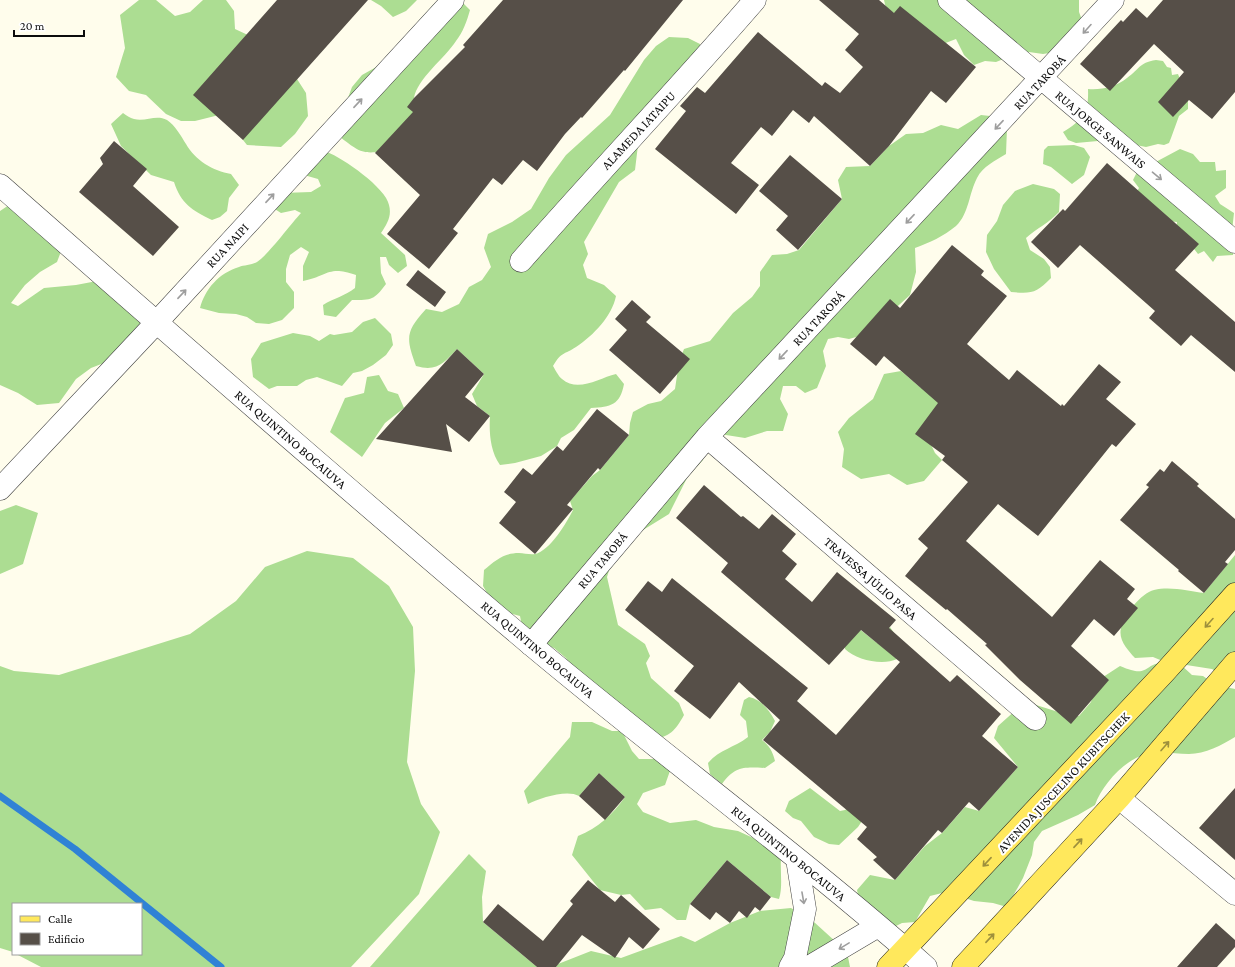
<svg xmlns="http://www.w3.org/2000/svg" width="1235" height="967" font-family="'Crimson Pro',serif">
<rect width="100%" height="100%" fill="#fffdec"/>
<!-- forest -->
<path fill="#acdd92" d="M139,0h17l19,16 15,-4 13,-12h23l8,11 1,18 30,14 18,23 14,13 9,14 2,23 -13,18 -14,13 -34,-2 -4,-5 1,-13 -21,-13 -28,7h-14l-15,-7 -20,-19 -17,-4 -13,-14 9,-29 -5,-33z
M371,0h46l-11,11 -13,6 -12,-11z
M443,0h17l10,10c-3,11 -7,22 -14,31 -11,17 -39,38 -42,57 -1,5 3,13 4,18l-24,33c-33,7 -33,4 -59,-16l17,-46 10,-12 16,-9 56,-62z
M884,0h195v12l3,8 -26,32 -13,2 -14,-2 -10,8 -13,-2 -10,4 -11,-1 -11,4 -10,-10 -8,-16 -13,5 -56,-31z
M669,37l19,1 12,6 1,14 -63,87 -3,25 -16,12 -35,60 4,12 -5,11 4,13 17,7 12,11c-4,20 -22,39 -40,51 -12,8 -14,4 -23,19 2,3 5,10 9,13 16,14 37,-1 54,-5l8,10c-4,21 -13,23 -33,24l-17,22 -13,8 -4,8 -16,10 -26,7 -15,2c-10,-14 -11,-33 -10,-49l-13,-10 -5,-12 12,-20 -27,-25c-13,14 -20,23 -41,17 -10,-28 -11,-34 10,-57l16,3 17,-8 10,-17 13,-7 9,-13 -7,-19 4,-14 24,-12 19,-13 18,-31 17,-23 44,-40 34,-55 12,-14z
M1156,60l7,1 4,6 4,1 1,7 6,-1 10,25v10l-9,7 -8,22 -2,5 -5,2 -6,-1 -12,3 -15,-3 -25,1 -8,-4 -22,2 -8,-3 -5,-8c20,-12 26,-20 25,-43 14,1 28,-2 39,-11 13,-9 11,-15 29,-18z
M123,113c3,2 7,5 11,6 12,3 22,-5 33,1 8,5 14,16 19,24 9,16 27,27 45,30l8,11 -10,13 -2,13 -7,6 -8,3c-20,-10 -31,-16 -38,-38l-23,-7 -30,-29 -10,-22z
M981,115l18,2 8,11 -1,26c-11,7 -23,12 -29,24 -8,15 -8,36 -21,48 -12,10 -27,17 -41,22l1,24 -6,23 -43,39 -18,5 -11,-2 -10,2 -5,12 3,15 -9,22 -12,5 -9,-7h-13l-3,13 8,15 -5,17h-16l-22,7 -19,-3 -12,1 -9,9 -2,15 -15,16 -19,38 -34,21 -23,26 -5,16 11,48 27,19 5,12 -4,7 5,15 28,25 5,12c-9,16 -14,22 -32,24l-72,-58 -14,-23 -12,-10 -17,-5 -14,-12 -3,-15 -23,-6 -14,-24 1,-16c12,-10 20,-17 35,-17 5,0 11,2 16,1 15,-3 32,-32 38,-44l-3,-9 22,-25 8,-6 29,-35 1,-12 3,-11 15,-8 13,-3 14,-12 4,-27 5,-13 26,-8 23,-28 19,-16 8,-11v-14l12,-17 15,-1 12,-4 43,-51 -4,-19 8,-13 24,-1 19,-20 17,-12 17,-1 18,-8 17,4z
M1074,145l10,3 6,9 -6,18 -12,9 -21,-17 -8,-3 1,-14 4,-4z
M1180,149l13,5 7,8h15l1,9 10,-1v18l-11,8 5,8 14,9 -2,18 1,24 -16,1 -4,6 -9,-11 -6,3 -7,-9 -15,-13 1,-10 -10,-1 -33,-25 5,-8 -6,-8 4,-8z
M327,152c16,6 59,36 62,53 3,11 -2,19 -8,28l24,22 2,11 -9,7 -9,-8 -3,-8h-6l1,16 5,11c-12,16 -14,16 -34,16l-16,17 -12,-2 -1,-10c11,-7 22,-9 32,-17l1,-13c-28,-10 -28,1 -53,6v-15l6,-14 -8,-5 -11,8 -4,14v13l8,10v16l-12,12 -13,4 -13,-1 -9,-6 -11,-3 -17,-1 -19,-5c5,-19 19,-35 39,-41 5,-2 13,-2 18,-5 11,-7 33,-37 44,-49l-6,-3 -14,3 -11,-7 12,-13 29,-1 10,-6 -3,-7 -14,-4z
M1033,184l21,5 6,5 -1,18c-10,11 -22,16 -33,26l4,12 14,9 6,8 1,11c-15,15 -19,16 -40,14l-17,-23 -8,-17 1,-17 10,-14 6,-16 12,-14z
M9,205l54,41 -6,16 -17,10 -15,13 -14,18 7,3 26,-18 32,-3 21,-4 32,21 14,24 -34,35 -18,7 -15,11 -17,24 -22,2 -19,-12 -18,-8v-174z
M375,318l16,16 2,11 -7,10 -13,10 -11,6 -9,2 -11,13 -25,-9 -11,3 -9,6h-20l-8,3 -16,-12 -2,-18 10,-16 32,-10 17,3 9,5 11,-7 4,1 18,-3 11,-10z
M937,370l3,30 -15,32 10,21 7,7 -18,21 -17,4 -18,-11 -28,5 -19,-12 2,-18 -6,-17 11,-14 24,-19 11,-25 17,-3 20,17z
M379,375l9,16 10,3 6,14 -19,15 -23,34 -32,-25 15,-34 19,-5 3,-16z
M16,505l22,8 -15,51 -23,10v-63z
M307,551l46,7 36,28 24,41 2,44 -8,91 14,42 19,28 -21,62 -68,73h-310l-25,-13h125v-50h-128v48l-13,-4v-282l14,5 45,4 131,-41 46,-33 29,-34z
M1235,555v125l-12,-4 -11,-7 -32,-5 12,11 11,1 13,9 19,4v48c-13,8 -30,17 -46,17 -14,0 -29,-4 -43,0 -22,6 -44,31 -51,51l-17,10 -36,16 -8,11 -2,13 -9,23 -16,29 -14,-4 -19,-2 -28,-9 -16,4 -15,26 -13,1 -12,6 -29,-19 -4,-20 13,-15 25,5 30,-34 17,-13 23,-26 14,4 39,-44 -24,-29 4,-12 19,-17 19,-4 32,10 11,1 12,-14 6,-21 23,-15c30,13 22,-2 45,-4l-12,-5 -18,1c-7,-8 -17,-18 -14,-30 3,-13 20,-35 33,-38 16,-4 35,1 50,3z
M853,624l24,19 13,-16 4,6 3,26c-14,7 -41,1 -52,-10v-11z
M749,697c13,3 20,13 26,24l-5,11 -8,8c7,5 11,12 13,21l-10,7c-21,-1 -30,-2 -43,16l-12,-10 -2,-11c12,-14 26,-15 40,-26l-2,-16 -6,-6 4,-15z
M572,722h20l20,9h10l10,20 7,8h19l13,9 -6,17 -22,8 -6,11 6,8 27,11 26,-3 18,7 24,4 24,11 19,16c-1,13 2,29 -2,41l-8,-2 -44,-37 -37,44 -4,16h-9l-16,-12 -16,2 -15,-16 -9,1 -21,-5 -28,-35 6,-19c20,-8 35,-22 47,-39l-26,-24 -20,23c-12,-7 -39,2 -51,8l-4,-13 46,-54z
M810,788l30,23 5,-1 7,-4 10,15 -4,6 -19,18 -10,-1 -15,-7 -13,-16 -8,-3 -8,-7 4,-10z
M469,854l17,17 -4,26 1,25 54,45h-167z
M791,908l23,14 33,30 3,15h-294l2,-3 33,-13 30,7 60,-22 14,6 35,-19 30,-12z"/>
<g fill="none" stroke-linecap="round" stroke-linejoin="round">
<!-- stream -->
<path stroke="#3082d5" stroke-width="7" d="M0,796l75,53 146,118"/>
</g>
<!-- building -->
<path fill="#564f48" d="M277,0h91l-125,140 -50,-45z
M503,0h180l-58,71 -1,-1 -42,48 -1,-1 -16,17 -28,37 -14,-11 -21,25 -9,-7 -40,51 5,4 -29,36 -42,-35 33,-39 -45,-42 38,-41 -6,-5 7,-9 51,-51 -2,-2z
M819,0h60l15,13 6,-7 76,61 -30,36 -15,-12 -42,55 -19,20 -56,-50 -5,7 -16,-13 -21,26 -11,-9 -30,36 28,22 -23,29 -81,-65 31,-38 -6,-5 17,-19 8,6 53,-61 64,54 3,-4 15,11 23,-26 -18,-17 14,-16z
M1163,0h72v92l-23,27 -23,-19 -16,17 -15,-15 26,-30 -30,-28 -44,47 -30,-27 41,-44 2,2 13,-14 11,10z
M114,141l33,28 -14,17 46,41 -26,29 -74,-64 24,-28 -3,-6z
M790,155l52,44 -44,51 -22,-20 12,-14 -29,-25z
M1107,163l92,81 -24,26 60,52v50l-44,-37 -10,11 -32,-28 6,-7 -75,-66 -22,23 -27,-26 32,-33 2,2z
M952,245l32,26 -3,4 26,21 -40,48 42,36 8,-10 44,36 1,-2 2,2 35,-42 22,18 -15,17 30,25 -20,23 -4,-3 -74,92 -40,-32 -32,37 86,76 48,-57 35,29 -8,10 11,9 -24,28 -20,-17 -23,27 38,34 -38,44 -51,-44 -35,-35 2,-1 -40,-35 -1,1 -41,-34 23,-28 -10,-9 50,-57 -26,-22 3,-4 -30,-22 23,-31 -54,-47 -8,10 -26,-22 40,-45 10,9z
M418,270l28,22 -11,15 -29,-22z
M632,300l19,17 -5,5 44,37 -30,35 -51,-44 18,-20 -12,-11z
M457,349l27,25 -19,23 25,19 -21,26 -23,-18 6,28 -76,-13z
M597,409l32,26 -29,35 -2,-2 -31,37 6,4 -38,45 -36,-31 17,-21 -12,-10 19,-24 9,7 25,-29 6,5z
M1172,461l27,23 -2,2 38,33v31l-10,12 3,2 -24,29 -26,-22 1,-1 -59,-50 29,-33 -3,-2 14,-16 4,3z
M704,485l37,32 2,-1 16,13 13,-15 24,20 -14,17 15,13 -12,15 27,23 25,-30 59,48 -7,8 61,54 7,-7 44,39 -19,22 36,31 -39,44 -10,-9 -27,31 -4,-3 -43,50 -22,-20 4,-3 -20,-18 10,-12 -104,-87 17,-20 -41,-38 -29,37 -36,-28 20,-25 -69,-56 23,-29 14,11 10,-14 136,110 -11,13 39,34 64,-73 -39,-32 -32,35 -108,-93 7,-9 -52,-45z
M599,773l26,24 -20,23 -26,-24z
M1235,788v72l-36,-32z
M727,860l44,37 -11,14 -5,-4 -8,11 -8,-7 -9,12 -14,-11 -6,8 -20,-16z
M588,880l27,22 6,-7 39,34 -17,20 -14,-12 -14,21 -33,-23 -26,32h-19l-54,-45 15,-18 45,37 30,-37 -3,-3z
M1216,923l19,17v7l-18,20h-40z"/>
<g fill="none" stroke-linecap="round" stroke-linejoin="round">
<defs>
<path id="minor" d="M949,0l286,242
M0,185c175,154 351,308 529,458 131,110 269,211 397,324
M521,261c77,-88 158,-173 234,-261
M707,437l328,282
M0,489l156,-166 297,-323
M531,645l176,-208 406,-437
M1119,798l116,96
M790,967l5,-9 10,-49 -8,-50
M809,967l69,-41"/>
<path id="major" d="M888,967l276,-294 71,-79
M963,967l156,-169 116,-135"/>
</defs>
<!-- minor casing -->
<use href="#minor" stroke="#3f3f3f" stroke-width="23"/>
<!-- major casing -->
<use href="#major" stroke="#1d1d1d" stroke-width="23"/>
<!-- minor -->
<use href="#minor" stroke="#fff" stroke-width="22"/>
<!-- major -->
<use href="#major" stroke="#ffe85c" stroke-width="22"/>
</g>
<!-- one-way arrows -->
<defs><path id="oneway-shaft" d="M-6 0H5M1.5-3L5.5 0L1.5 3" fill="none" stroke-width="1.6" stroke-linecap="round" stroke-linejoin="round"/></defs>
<g stroke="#9e9e9e">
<use href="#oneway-shaft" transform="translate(1087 29) rotate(132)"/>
<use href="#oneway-shaft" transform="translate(358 103) rotate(-47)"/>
<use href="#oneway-shaft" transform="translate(999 125) rotate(133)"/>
<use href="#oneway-shaft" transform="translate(1157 176) rotate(40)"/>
<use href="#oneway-shaft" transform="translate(270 198) rotate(-47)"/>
<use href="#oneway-shaft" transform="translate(910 219) rotate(133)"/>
<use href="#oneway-shaft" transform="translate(182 294) rotate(-47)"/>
<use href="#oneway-shaft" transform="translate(783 355) rotate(133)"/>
<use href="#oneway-shaft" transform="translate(803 898) rotate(80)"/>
<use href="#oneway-shaft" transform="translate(844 946) rotate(149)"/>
</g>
<g stroke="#9e903c">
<use href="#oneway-shaft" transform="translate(1209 623) rotate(132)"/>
<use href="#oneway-shaft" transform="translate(1165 746) rotate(-49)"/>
<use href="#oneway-shaft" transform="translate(1078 843) rotate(-47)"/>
<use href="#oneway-shaft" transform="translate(987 862) rotate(133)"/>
<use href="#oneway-shaft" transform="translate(990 938) rotate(-47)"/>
</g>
<g text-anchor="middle" stroke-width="4" stroke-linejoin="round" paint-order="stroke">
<!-- street labels -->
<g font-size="13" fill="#0c0c0c" stroke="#fff">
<text transform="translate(1039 82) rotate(-47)" y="5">RUA TAROBÁ</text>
<text transform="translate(1101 129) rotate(40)" y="5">RUA JORGE SANWAIS</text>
<text transform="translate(638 130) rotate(-47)" y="5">ALAMEDA IATAIPU</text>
<text transform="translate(227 245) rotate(-47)" y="5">RUA NAIPI</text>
<text transform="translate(818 318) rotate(-47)" y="5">RUA TAROBÁ</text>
<text transform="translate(291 439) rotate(41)" y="5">RUA QUINTINO BOCAIUVA</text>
<text transform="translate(602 560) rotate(-50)" y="5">RUA TAROBÁ</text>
<text transform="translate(871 578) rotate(41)" y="5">TRAVESSA JÚLIO PASA</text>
<text transform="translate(538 649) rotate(40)" y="5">RUA QUINTINO BOCAIUVA</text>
<text transform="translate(1063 782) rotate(-47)" y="5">AVENIDA JUSCELINO KUBITSCHEK</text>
<text transform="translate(789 853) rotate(39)" y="5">RUA QUINTINO BOCAIUVA</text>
</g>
</g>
<!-- legend -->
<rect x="12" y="903" width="130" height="52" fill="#ffffff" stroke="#9e9e9e"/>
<rect x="20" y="916" width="20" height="6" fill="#ffe85c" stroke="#9e9e9e"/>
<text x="48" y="923" font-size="12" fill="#0c0c0c">Calle</text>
<rect x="20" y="933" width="20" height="12" fill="#564f48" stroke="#9e9e9e"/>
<text x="48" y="943" font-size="12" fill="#0c0c0c">Edificio</text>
<!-- scale -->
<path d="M14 30v6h70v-6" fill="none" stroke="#0c0c0c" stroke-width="2"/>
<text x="20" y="30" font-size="12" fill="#0c0c0c" stroke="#ffffff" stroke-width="3" paint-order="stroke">20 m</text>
</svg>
